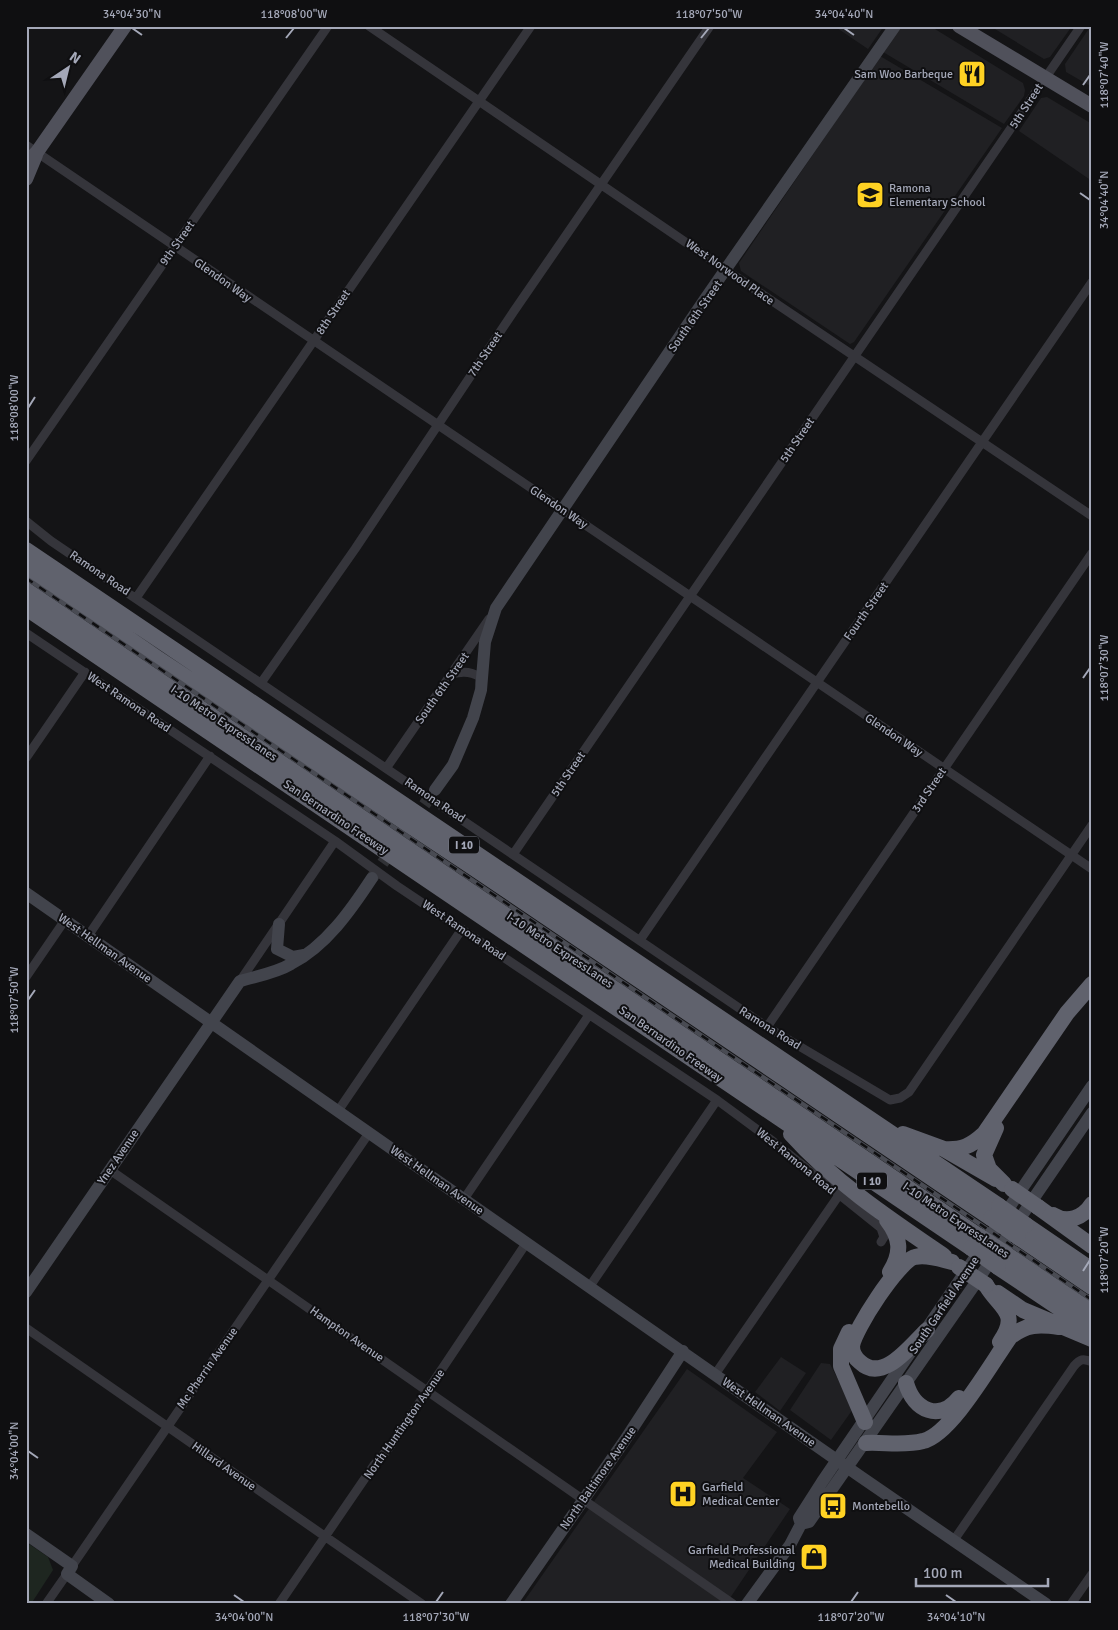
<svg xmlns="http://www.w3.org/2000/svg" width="1118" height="1630" font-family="Signika,sans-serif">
<rect width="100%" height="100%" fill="#141416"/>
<!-- built -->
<path fill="#202023" d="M834,26h50l-16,23z
M901,26h29l93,57 2,7 -1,6 -20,28 -121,-72z
M990,26h82l-22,31 -6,2z
M1090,27l2,1v59l-26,-15 -1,-8z
M880,56l122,72 -148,214 -4,2 -109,-73 -2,-8z
M1047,97l45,27v57l-73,-50 22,-33z
M781,1357l25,16 -26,38 -25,-19z
M821,1363l9,1 23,45 -22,31 -41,-30z
M687,1369l90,63 -34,46 47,31 -64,95h-204z"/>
<!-- green -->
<path fill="#1e2620" d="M26,1542l22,15 5,13 -22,34h-5z"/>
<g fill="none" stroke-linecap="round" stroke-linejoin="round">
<!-- secondary-tunnel -->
<path stroke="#313236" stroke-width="12" stroke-dasharray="12 6" stroke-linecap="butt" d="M372,878l63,-88"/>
<!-- street -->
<path stroke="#35353b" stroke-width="9" d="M369,26l366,250 357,240
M26,145l1066,724
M26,461l302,-435
M26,521l25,20 716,486 123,73 10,-2 9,-6 183,-267
M136,598l395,-572
M26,633l309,208 62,45 320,214 53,39 111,89 3,9 -3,5
M452,674c10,-3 19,-3 28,3v7
M261,683l94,-134 159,-238 196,-285
M26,758l59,-86
M387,767l102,-148
M514,853l567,-827
M88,936l122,-180
M640,940l452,-658
M26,977l39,-57
M240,981l95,-140
M767,1027l325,-474
M338,1111l124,-182
M110,1170l623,434
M464,1199l125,-184
M590,1286l127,-186
M26,1328l396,276
M716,1373l123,-178
M954,1540l120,-174c6,-7 9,-8 18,-4
M72,1566l297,-433
M46,1604l21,-30
M279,1604l95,-139 15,-17 138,-206
M1071,1604l21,-30"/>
<!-- secondary -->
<path stroke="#42444c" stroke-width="12" d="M435,790l18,-25 20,-47 8,-28 4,-48 11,-34 209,-309 190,-273
M26,893l835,584 185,127
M279,924l-2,25 16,8 11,-2
M26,1292l214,-311c17,-5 36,-8 51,-17 35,-18 60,-54 81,-86
M801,1524l-2,-6 23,-36 270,-396
M26,1534l46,32 -5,8 42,30
M511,1604l114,-164 58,-89
M747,1604l43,-59 11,-21 8,-2 166,-238 117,-171"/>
<!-- primary -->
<path stroke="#50515b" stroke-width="14" d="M959,26l133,80
M26,163l11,-11 88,-126
M26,179l10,-24"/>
<!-- highway -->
<path stroke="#60626d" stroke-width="16" d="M26,550l973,656
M26,568l131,90 308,204 526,356
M26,590l953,646
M26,608l945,640
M996,1128l-12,27 5,14 15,15
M791,1134c43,48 100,86 153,122
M903,1134l41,15 52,30
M944,1149c18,1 27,-3 40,-15l83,-121 25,-29
M1038,1207l54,39
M1053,1215c14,9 30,3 39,-11
M887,1220c14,18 15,33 3,52
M1026,1225l66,45
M1018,1237l74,50
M1006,1254l86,58
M998,1267l94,63
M986,1285c13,23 35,27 14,57
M998,1293l25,17 69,29
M927,1330c-16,15 -44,54 -67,32 -5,-4 -8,-10 -8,-16 2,-16 47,-86 63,-89 12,-3 25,2 37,5
M849,1332l-8,17v17l24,56
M906,1383c8,28 34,39 53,15
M866,1443c18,-1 39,3 57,-2 28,-6 69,-79 87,-104 16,-13 29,-13 49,-10"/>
<defs>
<path id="rail" d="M26,578l1066,722"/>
</defs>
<!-- rail casing -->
<use href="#rail" stroke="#494b53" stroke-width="4.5"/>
<!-- rail -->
<use href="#rail" stroke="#0f0f11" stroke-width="2.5" stroke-dasharray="8" stroke-linecap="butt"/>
<!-- highway-bridge -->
<path stroke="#60626d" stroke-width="16" d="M1012,1189l26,18
M999,1206l27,19
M991,1218l27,19
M979,1236l27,18
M971,1248l27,19
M959,1267l27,18"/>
</g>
<!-- ticks -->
<path fill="none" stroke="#a4a8b8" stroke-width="2" d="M132,28l10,7M844,28l10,7M286,38l8,-10M701,38l8,-10M1083,85l7,-10M1080,193l10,7M28,408l7,-11M1083,678l7,-10M28,1000l7,-10M1083,1271l7,-11M28,1451l10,7M234,1595l10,7M946,1595l10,7M436,1602l7,-10M851,1602l7,-10"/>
<!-- icons -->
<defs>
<symbol id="restaurant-square" viewBox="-11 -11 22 22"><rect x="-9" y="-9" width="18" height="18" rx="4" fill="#ffd223" stroke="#0f0f11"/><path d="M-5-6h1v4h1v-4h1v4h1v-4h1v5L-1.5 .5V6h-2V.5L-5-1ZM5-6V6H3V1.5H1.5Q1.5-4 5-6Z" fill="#111"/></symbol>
<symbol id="school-square" viewBox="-11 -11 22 22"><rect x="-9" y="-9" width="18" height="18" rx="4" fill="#ffd223" stroke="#0f0f11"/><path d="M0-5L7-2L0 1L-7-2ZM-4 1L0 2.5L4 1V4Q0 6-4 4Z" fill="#111"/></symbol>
<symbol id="hospital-square" viewBox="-11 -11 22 22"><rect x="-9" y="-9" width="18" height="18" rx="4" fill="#ffd223" stroke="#0f0f11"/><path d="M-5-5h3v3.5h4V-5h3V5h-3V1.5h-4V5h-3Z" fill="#111"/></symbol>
<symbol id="bus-square" viewBox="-11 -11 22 22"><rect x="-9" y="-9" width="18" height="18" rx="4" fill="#ffd223" stroke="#0f0f11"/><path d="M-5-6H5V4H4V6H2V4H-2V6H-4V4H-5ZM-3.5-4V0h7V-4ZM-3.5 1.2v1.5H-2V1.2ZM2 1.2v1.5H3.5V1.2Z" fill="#111"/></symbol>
<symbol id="shop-square" viewBox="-11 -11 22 22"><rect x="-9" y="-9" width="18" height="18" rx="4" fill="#ffd223" stroke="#0f0f11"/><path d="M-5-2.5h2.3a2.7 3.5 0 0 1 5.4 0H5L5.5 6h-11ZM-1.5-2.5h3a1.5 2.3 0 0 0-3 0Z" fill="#111"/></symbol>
</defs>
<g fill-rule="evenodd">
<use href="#restaurant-square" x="956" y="58" width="32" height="32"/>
<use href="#school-square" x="854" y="179" width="32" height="32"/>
<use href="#hospital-square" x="667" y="1478" width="32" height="32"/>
<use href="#bus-square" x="817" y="1490" width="32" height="32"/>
<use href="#shop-square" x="798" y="1541" width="32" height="32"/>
</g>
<g text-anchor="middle" stroke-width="4" stroke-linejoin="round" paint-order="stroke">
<!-- shield labels -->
<g fill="#0f0f11" stroke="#777a86" stroke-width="1">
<rect x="449" y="836.5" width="30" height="17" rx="4"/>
<rect x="857" y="1172.5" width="30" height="17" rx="4"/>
</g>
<g font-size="11" font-weight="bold" fill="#a4a8b8">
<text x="464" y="849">I 10</text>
<text x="872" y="1185">I 10</text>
</g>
<!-- poi labels -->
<g font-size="12" fill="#a4a8b8" stroke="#0f0f11" text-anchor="start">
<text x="953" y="78" text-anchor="end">Sam Woo Barbeque</text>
<text x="889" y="192">Ramona<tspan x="889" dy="14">Elementary School</tspan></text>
<text x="702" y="1491">Garfield<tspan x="702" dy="14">Medical Center</tspan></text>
<text x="852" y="1510">Montebello</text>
<text x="795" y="1554" text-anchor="end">Garfield Professional<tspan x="795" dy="14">Medical Building</tspan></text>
</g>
<!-- street labels -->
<g font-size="12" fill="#a4a8b8" stroke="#0f0f11">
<text transform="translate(1026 106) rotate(-57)" y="4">5th Street</text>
<text transform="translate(177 243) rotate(-55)" y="4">9th Street</text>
<text transform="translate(730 272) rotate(35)" y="4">West Norwood Place</text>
<text transform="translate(223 280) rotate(35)" y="4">Glendon Way</text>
<text transform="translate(333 312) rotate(-56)" y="4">8th Street</text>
<text transform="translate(695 316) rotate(-55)" y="4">South 6th Street</text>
<text transform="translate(485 354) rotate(-56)" y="4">7th Street</text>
<text transform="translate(797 440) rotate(-56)" y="4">5th Street</text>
<text transform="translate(559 507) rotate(34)" y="4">Glendon Way</text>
<text transform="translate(100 573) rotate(34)" y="4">Ramona Road</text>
<text transform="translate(866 611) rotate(-55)" y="4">Fourth Street</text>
<text transform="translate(442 688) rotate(-55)" y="4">South 6th Street</text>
<text transform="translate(129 702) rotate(34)" y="4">West Ramona Road</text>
<text transform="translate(224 723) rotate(34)" y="4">I-10 Metro ExpressLanes</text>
<text transform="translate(894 735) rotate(34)" y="4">Glendon Way</text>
<text transform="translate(568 774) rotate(-56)" y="4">5th Street</text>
<text transform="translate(929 790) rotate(-56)" y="4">3rd Street</text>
<text transform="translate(435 800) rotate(34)" y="4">Ramona Road</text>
<text transform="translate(336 817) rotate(34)" y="4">San Bernardino Freeway</text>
<text transform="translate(464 930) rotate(34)" y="4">West Ramona Road</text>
<text transform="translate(105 948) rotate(35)" y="4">West Hellman Avenue</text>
<text transform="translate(560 950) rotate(34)" y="4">I-10 Metro ExpressLanes</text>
<text transform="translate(770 1028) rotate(32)" y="4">Ramona Road</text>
<text transform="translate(671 1044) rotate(35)" y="4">San Bernardino Freeway</text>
<text transform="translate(118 1157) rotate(-56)" y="4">Ynez Avenue</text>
<text transform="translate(796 1161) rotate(39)" y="4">West Ramona Road</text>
<text transform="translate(437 1180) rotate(35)" y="4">West Hellman Avenue</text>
<text transform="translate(956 1220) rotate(34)" y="4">I-10 Metro ExpressLanes</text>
<text transform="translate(944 1305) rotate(-56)" y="4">South Garfield Avenue</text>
<text transform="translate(347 1334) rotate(35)" y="4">Hampton Avenue</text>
<text transform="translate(207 1368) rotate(-55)" y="4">Mc Pherrin Avenue</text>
<text transform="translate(769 1412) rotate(35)" y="4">West Hellman Avenue</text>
<text transform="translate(404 1424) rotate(-55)" y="4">North Huntington Avenue</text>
<text transform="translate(224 1466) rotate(35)" y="4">Hillard Avenue</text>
<text transform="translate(598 1478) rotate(-55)" y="4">North Baltimore Avenue</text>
</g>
</g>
<!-- border -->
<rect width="1118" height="1630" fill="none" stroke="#0f0f11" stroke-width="55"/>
<!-- north arrow -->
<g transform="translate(68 68) rotate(35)" stroke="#0f0f11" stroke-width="4" paint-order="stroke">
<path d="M0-4L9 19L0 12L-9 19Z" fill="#a4a8b8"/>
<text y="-8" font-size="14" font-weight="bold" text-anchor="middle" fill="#a4a8b8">N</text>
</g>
<!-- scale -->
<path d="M916 1578v8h132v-8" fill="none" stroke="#a4a8b8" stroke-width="2.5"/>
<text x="923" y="1578" font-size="15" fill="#a4a8b8" stroke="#0f0f11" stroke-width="4" paint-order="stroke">100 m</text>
<rect x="28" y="28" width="1062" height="1574" fill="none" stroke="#a4a8b8" stroke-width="2"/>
<g font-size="12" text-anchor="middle" fill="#a4a8b8">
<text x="132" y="18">34°04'30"N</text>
<text x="294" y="18">118°08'00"W</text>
<text x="709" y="18">118°07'50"W</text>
<text x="844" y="18">34°04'40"N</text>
<text transform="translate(1104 75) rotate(-90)" y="4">118°07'40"W</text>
<text transform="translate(1104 200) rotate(-90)" y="4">34°04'40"N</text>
<text transform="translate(14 408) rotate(-90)" y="4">118°08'00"W</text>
<text transform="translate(1104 668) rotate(-90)" y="4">118°07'30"W</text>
<text transform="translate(14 1000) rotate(-90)" y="4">118°07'50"W</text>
<text transform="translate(1104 1260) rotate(-90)" y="4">118°07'20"W</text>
<text transform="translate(14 1451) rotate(-90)" y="4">34°04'00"N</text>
<text x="244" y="1621">34°04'00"N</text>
<text x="436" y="1621">118°07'30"W</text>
<text x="851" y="1621">118°07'20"W</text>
<text x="956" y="1621">34°04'10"N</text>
</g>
</svg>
